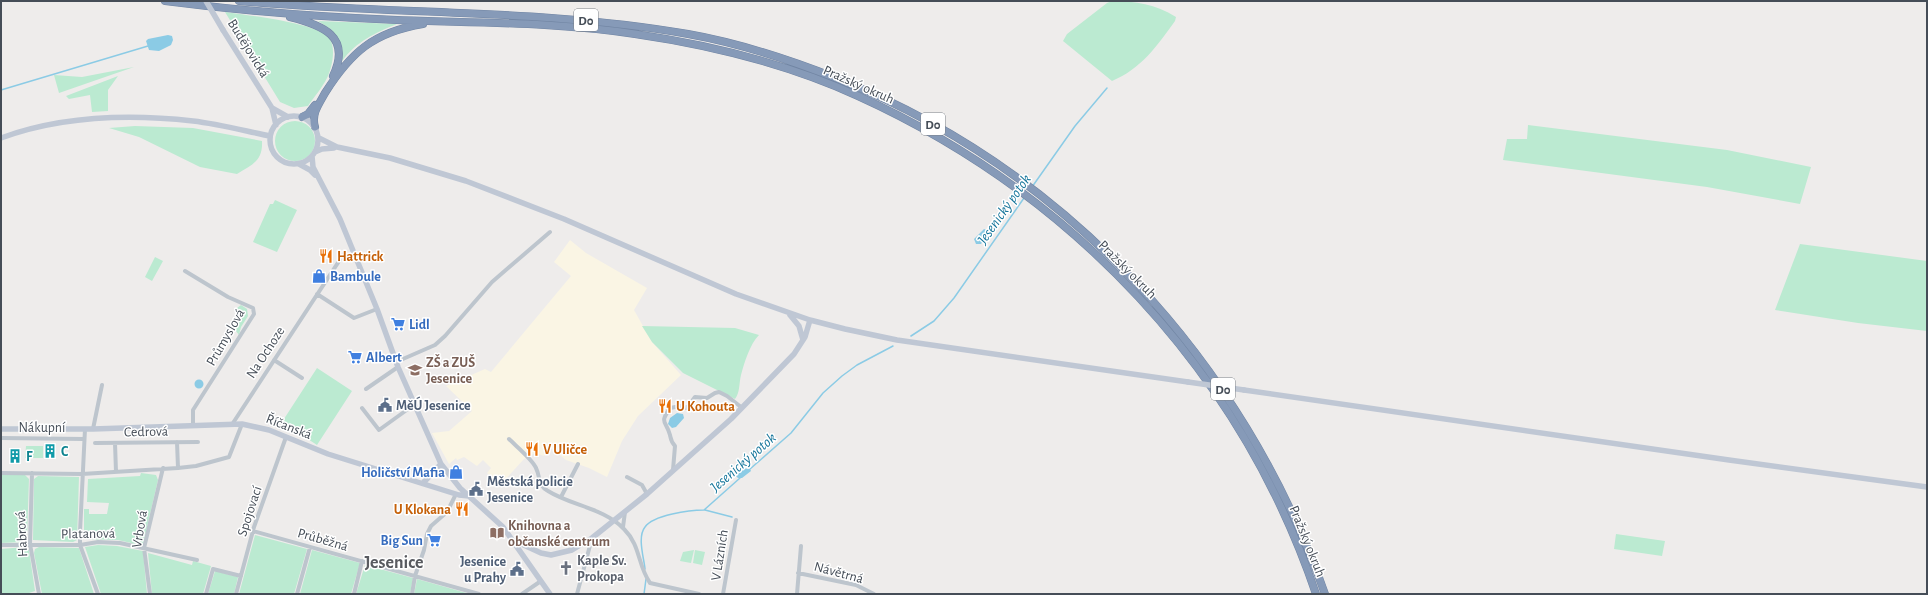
<svg xmlns="http://www.w3.org/2000/svg" width="1928" height="595" font-family="'Alegreya Sans',sans-serif">
<rect width="100%" height="100%" fill="#eeeceb"/>
<!-- commercial -->
<path fill="#faf5e4" d="M570,240l16,13 61,35 -13,22 18,32 29,33 -43,41 -16,25 -15,36 -18,-9 -23,-8 -15,-12 -7,8 -9,-3 -11,6 -23,25 -14,-11 4,-5 -8,-8 -6,6 -13,-9 -7,3 -1,-2 -7,6 -17,-31 17,-2 23,-20 -26,-25 39,-17 6,3 80,-96 -17,-14z"/>
<!-- green -->
<path fill="#bbead1" d="M1112,1c24,0 43,3 64,16l-1,4c-18,25 -34,48 -63,60l-49,-40 4,-7 40,-31z
M225,12c19,3 96,11 105,27 6,11 2,29 -3,39 -5,10 -13,19 -19,28l-14,2 -14,-6z
M318,21l79,3c-22,9 -40,17 -55,37 0,-22 -6,-29 -24,-40z
M134,67l-75,26 -5,-18 28,2z
M118,76l-10,14v21l-16,1 -2,-17 -21,4 -3,-3z
M275 141a20 20 0 1 1 40 0a20 20 0 1 1-40 0Z
M1528,125l199,25 84,17 -11,37 -93,-17 -204,-27 4,-21h20z
M135,126l58,2 69,13c1,20 -10,24 -25,33l-37,-7 -61,-30 -30,-9z
M275,200l22,10 -20,42 -24,-10 17,-38h3z
M1800,244l127,17v70l-69,-8 -83,-13z
M155,257l8,4 -11,20 -7,-4z
M241,305l6,4 1,7 -7,11 -2,8 -3,-4 1,-23z
M642,326l93,2 24,7c-9,9 -15,28 -18,40 -2,8 -1,18 -6,24l-52,-26 -31,-31z
M317,368l35,23 -35,54 -35,-23z
M26,446h17v12h-18z
M141,473l15,2 2,5 -15,64 -3,1 -22,-5 -34,-1v-30h5v5h18l2,-11 -22,-1 1,-23 52,-3z
M1,475h24l4,4 -2,59 -3,4 -23,1z
M38,476l41,1 -2,63 -4,2 -40,-2 1,-61z
M1616,534l49,7 -3,15 -48,-7z
M255,535l52,14 -13,45h-55z
M98,545l19,1 26,5 4,43h-46l-16,-47z
M25,547l4,3 6,41 -9,3h-25v-45z
M39,547l40,1 15,46h-52l-8,-41 1,-4z
M312,550l48,13 -9,31h-51z
M694,550l-3,13 -11,-2 3,-9z
M695,550l10,2 -3,13 -9,-2z
M148,553l44,12 1,-4 18,5 -8,28h-51z
M365,565l48,13 -3,16h-54z
M215,571l23,6 -4,17h-26z
M417,579l53,15h-56z"/>
<!-- water -->
<path fill="#8bcbe5" d="M168,35l4,1 1,4 -2,5 -12,6 -10,-1 -3,-9 2,-2z
M984,229l3,1 1,4 -7,10h-5l-2,-5z
M194.5 384a4.5 4.5 0 1 1 9 0a4.5 4.5 0 1 1-9 0Z
M677,413l6,1 1,4 -8,9 -4,1 -4,-4 2,-6z
M740,468l10,1 1,2 -9,7h-4l-3,-3 1,-5z"/>
<g fill="none" stroke-linecap="round" stroke-linejoin="round">
<!-- stream -->
<path stroke="#8bcbe5" stroke-width="1.5" d="M1,90l147,-44
M1032,187l43,-61 32,-38
M911,336l23,-15 20,-23 70,-100
M750,469l41,-36 32,-40 19,-17 15,-11 36,-19
M705,510l27,7
M645,569c-1,-11 -8,-32 0,-42 8,-12 45,-17 59,-17l36,-32
M644,594l2,-15"/>
<defs>
<path id="highway" d="M165,1c77,10 154,16 232,19 79,3 160,2 238,14 76,11 153,30 223,62 214,97 382,274 458,498
M239,1c149,14 301,7 449,33 51,9 100,25 148,44 230,91 408,284 489,516
M290,17c32,8 62,19 43,59
M302,117l6,-3 7,-9
M315,127c-4,-13 4,-23 10,-34 26,-41 49,-61 98,-69"/>
</defs>
<!-- highway casing -->
<use href="#highway" stroke="#7185a3" stroke-width="8"/>
<!-- street -->
<path stroke="#bdc5cd" stroke-width="4" d="M185,271l43,26 25,11 1,6 -61,96v15
M317,294l37,24 23,-9
M274,360l28,18
M396,362l39,-17 10,-9 47,-54 58,-50
M366,389l32,-22
M362,408l17,22 36,-26
M233,423l112,-171
M85,429l-5,103v13l18,49
M93,429l9,-44
M1,438l83,1
M509,439c7,7 24,21 27,29 5,10 1,17 12,23 24,15 56,17 76,38 17,17 13,35 26,54l49,11
M177,442l1,26
M95,443l103,-1
M115,443l1,29
M673,470l2,-24c-4,-4 -4,-6 -5,-11 -4,-15 -11,-11 0,-27l11,-2 6,2 8,-11 12,1 8,-5 4,-1 8,4 14,11
M1,473l81,1 96,-6 18,-2 33,-9 13,-33
M32,473l-2,71 9,50
M627,477l15,8 5,9
M561,497l17,-33
M623,527l2,-15
M253,531l226,63
M1,545h79l18,-3 22,1 77,17
M798,573l58,12 18,9
M150,594l-6,-46 19,-80
M206,594l7,-25 28,7
M236,594l18,-67 32,-90
M297,594l13,-47
M354,594l8,-33
M412,594l3,-18 9,-26 3,-16 4,-8 16,-14 9,-18
M522,594l19,-13
M577,594l15,-56
M723,594l13,-74
M797,594l4,-48"/>
<!-- secondary -->
<path stroke="#bfc7d4" stroke-width="5.5" d="M223,30l49,78 4,17
M272,108l16,9
M270 140a24 24 0 1 1 48 0a24 24 0 1 1-48 0Z
M1,138c60,-22 129,-24 192,-17 26,3 52,10 77,15
M319,138l18,9 53,11 76,23 98,38 172,75 74,26 35,9 52,11 291,42
M315,152l7,-3 12,-1
M312,156l1,11 27,52 37,90 21,58 43,97 19,24 43,39 47,67
M299,164l11,6 5,5
M790,315l9,11 4,14
M1244,390l485,70 198,27
M1,429h92l149,-5 27,6 59,24 131,41 10,1
M423,483l18,-19
M515,541l26,12 10,2 21,-5 20,-12 55,-44 84,-75 63,-65 11,-17 5,-17"/>
<!-- highway -->
<use href="#highway" stroke="#869ab8" stroke-width="7"/>
<!-- secondary-bridge -->
<path stroke="#bfc7d4" stroke-width="5.5" d="M206,1l17,29
M1188,382l56,8"/>
</g>
<!-- icons -->
<defs>
<symbol id="restaurant-bare" viewBox="-9 -9 18 18"><path d="M-5-6h1v4h1v-4h1v4h1v-4h1v5L-1.5 .5V6h-2V.5L-5-1ZM5-6V6H3V1.5H1.5Q1.5-4 5-6Z" fill="#e8710a" stroke="#fff" stroke-width="2.5" paint-order="stroke"/></symbol>
<symbol id="shop-bare" viewBox="-9 -9 18 18"><path d="M-5-2.5h2.3a2.7 3.5 0 0 1 5.4 0H5L5.5 6h-11ZM-1.5-2.5h3a1.5 2.3 0 0 0-3 0Z" fill="#3f7fe0" stroke="#fff" stroke-width="2.5" paint-order="stroke"/></symbol>
<symbol id="supermarket-bare" viewBox="-9 -9 18 18"><path d="M-6-5.5h2.5l.6 2H6L4.5 2H-2.5L-4.4-4H-6ZM-1.5 3.2a1.3 1.3 0 1 0 .1 0ZM3 3.2a1.3 1.3 0 1 0 .1 0Z" fill="#3f7fe0" stroke="#fff" stroke-width="2.5" paint-order="stroke"/></symbol>
<symbol id="school-bare" viewBox="-9 -9 18 18"><path d="M0-5L7-2L0 1L-7-2ZM-4 1L0 2.5L4 1V4Q0 6-4 4Z" fill="#8d6e63" stroke="#fff" stroke-width="2.5" paint-order="stroke"/></symbol>
<symbol id="civic-bare" viewBox="-9 -9 18 18"><path d="M-.6-6.5H3V-4.5H.6V-3L4-1V1h2V6H-6V1h2V-1L-.6-3ZM-1.2 2.5V6h2.4V2.5Z" fill="#5c6f8a" stroke="#fff" stroke-width="2.5" paint-order="stroke"/></symbol>
<symbol id="building-bare" viewBox="-9 -9 18 18"><path d="M-4-6H4V6H1V3H-1V6H-4ZM-2.5-4.3h1.7v1.8h-1.7ZM.8-4.3h1.7v1.8H.8ZM-2.5-1h1.7V.8h-1.7ZM.8-1h1.7V.8H.8Z" fill="#0f9aa8" stroke="#fff" stroke-width="2.5" paint-order="stroke"/></symbol>
<symbol id="library-bare" viewBox="-9 -9 18 18"><path d="M-6-4Q-3-5.5-.7-3.5V5Q-3 3-6 4ZM6-4Q3-5.5 .7-3.5V5Q3 3 6 4Z" fill="#8d6e63" stroke="#fff" stroke-width="2.5" paint-order="stroke"/></symbol>
<symbol id="church-bare" viewBox="-9 -9 18 18"><path d="M-1.2-6h2.4v3.5h3.3v2.4h-3.3V6h-2.4V-.1h-3.3v-2.4h3.3Z" fill="#6b7280" stroke="#fff" stroke-width="2.5" paint-order="stroke"/></symbol>
</defs>
<g fill-rule="evenodd">
<use href="#restaurant-bare" x="316" y="246" width="20" height="20"/>
<use href="#shop-bare" x="309" y="266" width="20" height="20"/>
<use href="#supermarket-bare" x="388" y="314" width="20" height="20"/>
<use href="#supermarket-bare" x="345" y="347" width="20" height="20"/>
<use href="#school-bare" x="405" y="360" width="20" height="20"/>
<use href="#civic-bare" x="375" y="395" width="20" height="20"/>
<use href="#restaurant-bare" x="655" y="396" width="20" height="20"/>
<use href="#restaurant-bare" x="522" y="439" width="20" height="20"/>
<use href="#building-bare" x="40" y="441" width="20" height="20"/>
<use href="#building-bare" x="5" y="446" width="20" height="20"/>
<use href="#shop-bare" x="446" y="462" width="20" height="20"/>
<use href="#civic-bare" x="466" y="479" width="20" height="20"/>
<use href="#restaurant-bare" x="452" y="499" width="20" height="20"/>
<use href="#library-bare" x="487" y="523" width="20" height="20"/>
<use href="#supermarket-bare" x="424" y="530" width="20" height="20"/>
<use href="#church-bare" x="556" y="558" width="20" height="20"/>
<use href="#civic-bare" x="507" y="559" width="20" height="20"/>
</g>
<g text-anchor="middle" stroke-width="3" stroke-linejoin="round" paint-order="stroke">
<!-- shield labels -->
<g fill="#fff" stroke="#7d8289" stroke-width="1">
<rect x="574" y="9" width="24" height="22" rx="3"/>
<rect x="921" y="113" width="24" height="22" rx="3"/>
<rect x="1211" y="378" width="24" height="22" rx="3"/>
</g>
<g font-size="13" font-weight="bold" fill="#454d57">
<text x="586" y="25">D0</text>
<text x="933" y="129">D0</text>
<text x="1223" y="394">D0</text>
</g>
<!-- street labels -->
<g font-size="14" fill="#454d57" stroke="#fff">
<text transform="translate(249 48) rotate(58)" y="5">Budějovická</text>
<text transform="translate(859 84) rotate(24)" y="5">Pražský okruh</text>
<text transform="translate(1128 269) rotate(45)" y="5">Pražský okruh</text>
<text transform="translate(225 337) rotate(-60)" y="5">Průmyslová</text>
<text transform="translate(265 352) rotate(-57)" y="5">Na Ochoze</text>
<text transform="translate(289 426) rotate(21)" y="5">Říčanská</text>
<text x="42" y="432">Nákupní</text>
<text transform="translate(146 431) rotate(-1)" y="5">Cedrová</text>
<text transform="translate(249 511) rotate(-72)" y="5">Spojovací</text>
<text transform="translate(139 529) rotate(-80)" y="5">Vrbová</text>
<text transform="translate(88 533) rotate(-1)" y="5">Platanová</text>
<text transform="translate(21 534) rotate(-93)" y="5">Habrová</text>
<text transform="translate(323 539) rotate(16)" y="5">Průběžná</text>
<text transform="translate(1308 541) rotate(68)" y="5">Pražský okruh</text>
<text transform="translate(719 555) rotate(-81)" y="5">V Lázních</text>
<text transform="translate(839 572) rotate(15)" y="5">Návětrná</text>
</g>
<!-- food labels -->
<g font-size="14" font-weight="bold" fill="#c56008" stroke="#fff" text-anchor="start">
<text x="337" y="261">Hattrick</text>
<text x="676" y="411">U Kohouta</text>
<text x="543" y="454">V Uličce</text>
<text x="451" y="514" text-anchor="end">U Klokana</text>
</g>
<!-- shop labels -->
<g font-size="14" font-weight="bold" fill="#366cbe" stroke="#fff" text-anchor="start">
<text x="330" y="281">Bambule</text>
<text x="409" y="329">Lidl</text>
<text x="366" y="362">Albert</text>
<text x="445" y="477" text-anchor="end">Holičství Mafia</text>
<text x="423" y="545" text-anchor="end">Big Sun</text>
</g>
<!-- education labels -->
<g font-size="14" font-weight="bold" fill="#785e54" stroke="#fff" text-anchor="start">
<text x="426" y="367">ZŠ a ZUŠ<tspan x="426" dy="16">Jesenice</tspan></text>
<text x="508" y="530">Knihovna a<tspan x="508" dy="16">občanské centrum</tspan></text>
</g>
<!-- service labels -->
<g font-size="14" font-weight="bold" fill="#4e5e75" stroke="#fff" text-anchor="start">
<text x="396" y="410">MěÚ Jesenice</text>
<text x="487" y="486">Městská policie<tspan x="487" dy="16">Jesenice</tspan></text>
<text x="506" y="566" text-anchor="end">Jesenice<tspan x="506" dy="16">u Prahy</tspan></text>
</g>
<!-- culture labels -->
<g font-size="14" font-weight="bold" fill="#0d838f" stroke="#fff" text-anchor="start">
<text x="61" y="456">C</text>
<text x="26" y="461">F</text>
</g>
<!-- worship labels -->
<g font-size="14" font-weight="bold" fill="#5b616d" stroke="#fff" text-anchor="start">
<text x="577" y="565">Kaple Sv.<tspan x="577" dy="16">Prokopa</tspan></text>
</g>
<!-- water labels -->
<g font-size="15" font-style="italic" fill="#15759a" stroke="#fff">
<text transform="translate(1004 209) rotate(-55)" y="5">Jesenický potok</text>
<text transform="translate(743 462) rotate(-41)" y="5">Jesenický potok</text>
</g>
<!-- district labels -->
<g font-size="18" font-weight="bold" fill="#595b60" stroke="#fff">
<text x="394" y="568">Jesenice</text>
</g>
</g>
<!-- border -->
<rect width="1928" height="595" fill="none" stroke="#454d57" stroke-width="4"/>
</svg>
